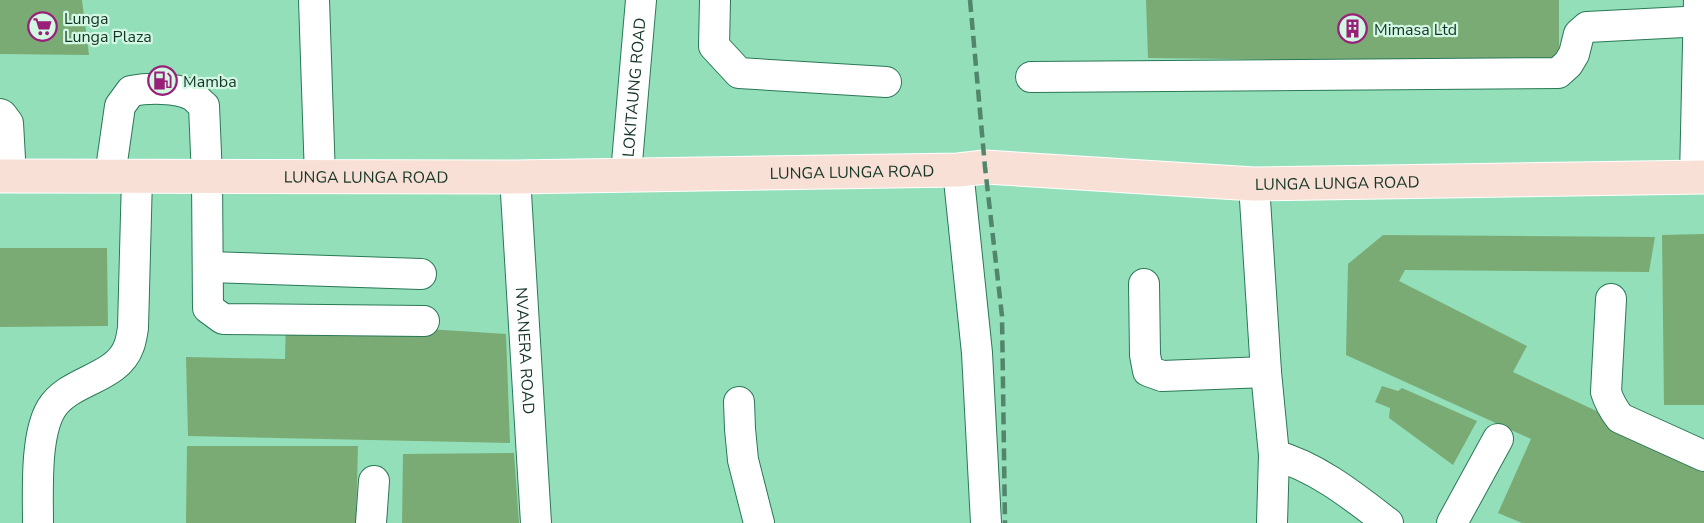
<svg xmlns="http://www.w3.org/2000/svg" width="1704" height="523" font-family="'Nunito Sans',sans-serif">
<rect width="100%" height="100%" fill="#93dfb9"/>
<!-- building -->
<path fill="#7bab75" d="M0,0h82l7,55 -89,-1z
M1146,0h413v63l-411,-5z
M1704,234v171h-40l-2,-170z
M1383,235l272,2 -6,35 -244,-2 -6,11 128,65 -14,26 191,89v62h-182l-24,-10 33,-74 -185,-84 2,-91z
M0,248h107l1,78 -108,1z
M286,320l220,14 4,109 -322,-7 -2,-79 99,2z
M1382,386l16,5 4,-3 75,33 -24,44 -64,-47 1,-10 -15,-6z
M187,446h171l-2,77h-170z
M514,453l5,70h-117l1,-69z"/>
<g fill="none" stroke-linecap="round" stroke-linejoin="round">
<defs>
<g id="minor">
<path d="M314,0l6,177"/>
<path d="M715,0l-1,46 25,27 147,9"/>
<path d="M1031,77l527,-4 10,-9 6,-10 5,-20 8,-7 117,-6"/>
<path d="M0,114l2,1 6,8 3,53"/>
<path d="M958,170l19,183 9,170"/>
<path id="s1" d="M626,174l15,-174"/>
<path d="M110,176l10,-70 11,-15c16,-3 47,-4 62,5 4,3 7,7 11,10l3,71 1,131 15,11 201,2"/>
<path id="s2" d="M515,177l21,346"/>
<path d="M1695,177l4,-177"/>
<path d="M1254,184l12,188 8,83 -2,68"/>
<path d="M208,267l213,7"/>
<path d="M1144,284l1,71 3,16 14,5 104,-4"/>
<path d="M1611,299l-5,93c3,10 7,17 14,26l84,38"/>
<path d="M739,402l1,27 3,31 16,63"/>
<path d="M1274,455c43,12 79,41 114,68"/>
<path d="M38,523c0,-31 -3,-87 13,-114 18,-30 66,-29 78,-63 2,-5 3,-12 4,-18l4,-151"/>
<path d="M371,523l3,-42"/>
<path d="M1452,523l46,-84"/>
</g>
<g id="major">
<path id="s3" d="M0,176l515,1 443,-7 27,-3 269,17 450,-7"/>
</g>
</defs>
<!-- minor casing -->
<use href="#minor" stroke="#2a7856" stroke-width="32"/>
<!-- major casing -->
<use href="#major" stroke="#fff" stroke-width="35"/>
<!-- minor -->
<use href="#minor" stroke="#fff" stroke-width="30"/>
<!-- major -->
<use href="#major" stroke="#f8e0d6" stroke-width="33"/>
<!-- rail -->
<path stroke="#51866c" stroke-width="4.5" stroke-dasharray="12 6" stroke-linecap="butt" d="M970,0l15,167 17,149 3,207"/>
</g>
<!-- icons -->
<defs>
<symbol id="supermarket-ring" viewBox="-11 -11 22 22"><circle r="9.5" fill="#d2f7e3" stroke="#991f78" stroke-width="1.5"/><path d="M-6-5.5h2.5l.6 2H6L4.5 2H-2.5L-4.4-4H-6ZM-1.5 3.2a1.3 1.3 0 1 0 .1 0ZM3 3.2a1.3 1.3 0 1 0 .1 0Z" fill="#991f78"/></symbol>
<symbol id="building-ring" viewBox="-11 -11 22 22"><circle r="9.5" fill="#d2f7e3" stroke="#991f78" stroke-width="1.5"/><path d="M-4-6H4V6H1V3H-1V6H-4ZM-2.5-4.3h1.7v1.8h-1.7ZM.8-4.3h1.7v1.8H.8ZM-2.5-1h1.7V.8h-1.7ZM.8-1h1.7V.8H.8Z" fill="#991f78"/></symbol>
<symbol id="fuel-ring" viewBox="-11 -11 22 22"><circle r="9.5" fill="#d2f7e3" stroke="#991f78" stroke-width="1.5"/><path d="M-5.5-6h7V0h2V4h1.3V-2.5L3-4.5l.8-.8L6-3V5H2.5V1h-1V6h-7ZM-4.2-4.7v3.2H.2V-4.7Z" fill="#991f78"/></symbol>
</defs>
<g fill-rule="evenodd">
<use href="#supermarket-ring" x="26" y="10" width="33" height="33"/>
<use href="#building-ring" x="1336" y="12" width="33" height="33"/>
<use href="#fuel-ring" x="146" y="64" width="33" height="33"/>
</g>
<g text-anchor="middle" stroke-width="4.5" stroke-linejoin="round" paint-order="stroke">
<!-- poi labels -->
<g font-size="16" fill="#153526" stroke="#d2f7e3" text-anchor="start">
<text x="64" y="24">Lunga<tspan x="64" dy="18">Lunga Plaza</tspan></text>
<text x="1374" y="35">Mimasa Ltd</text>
<text x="183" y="87">Mamba</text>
</g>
<!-- street labels -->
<g font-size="16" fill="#153526" stroke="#d2f7e3">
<text dy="6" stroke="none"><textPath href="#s1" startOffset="87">LOKITAUNG ROAD</textPath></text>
<text dy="6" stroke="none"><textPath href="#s3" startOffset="852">LUNGA LUNGA ROAD</textPath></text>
<text dy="6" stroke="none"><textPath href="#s3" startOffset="366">LUNGA LUNGA ROAD</textPath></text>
<text dy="6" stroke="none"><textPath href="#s3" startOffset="1338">LUNGA LUNGA ROAD</textPath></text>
<text dy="6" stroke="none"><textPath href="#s2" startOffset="174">NVANERA ROAD</textPath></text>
</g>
</g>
</svg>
